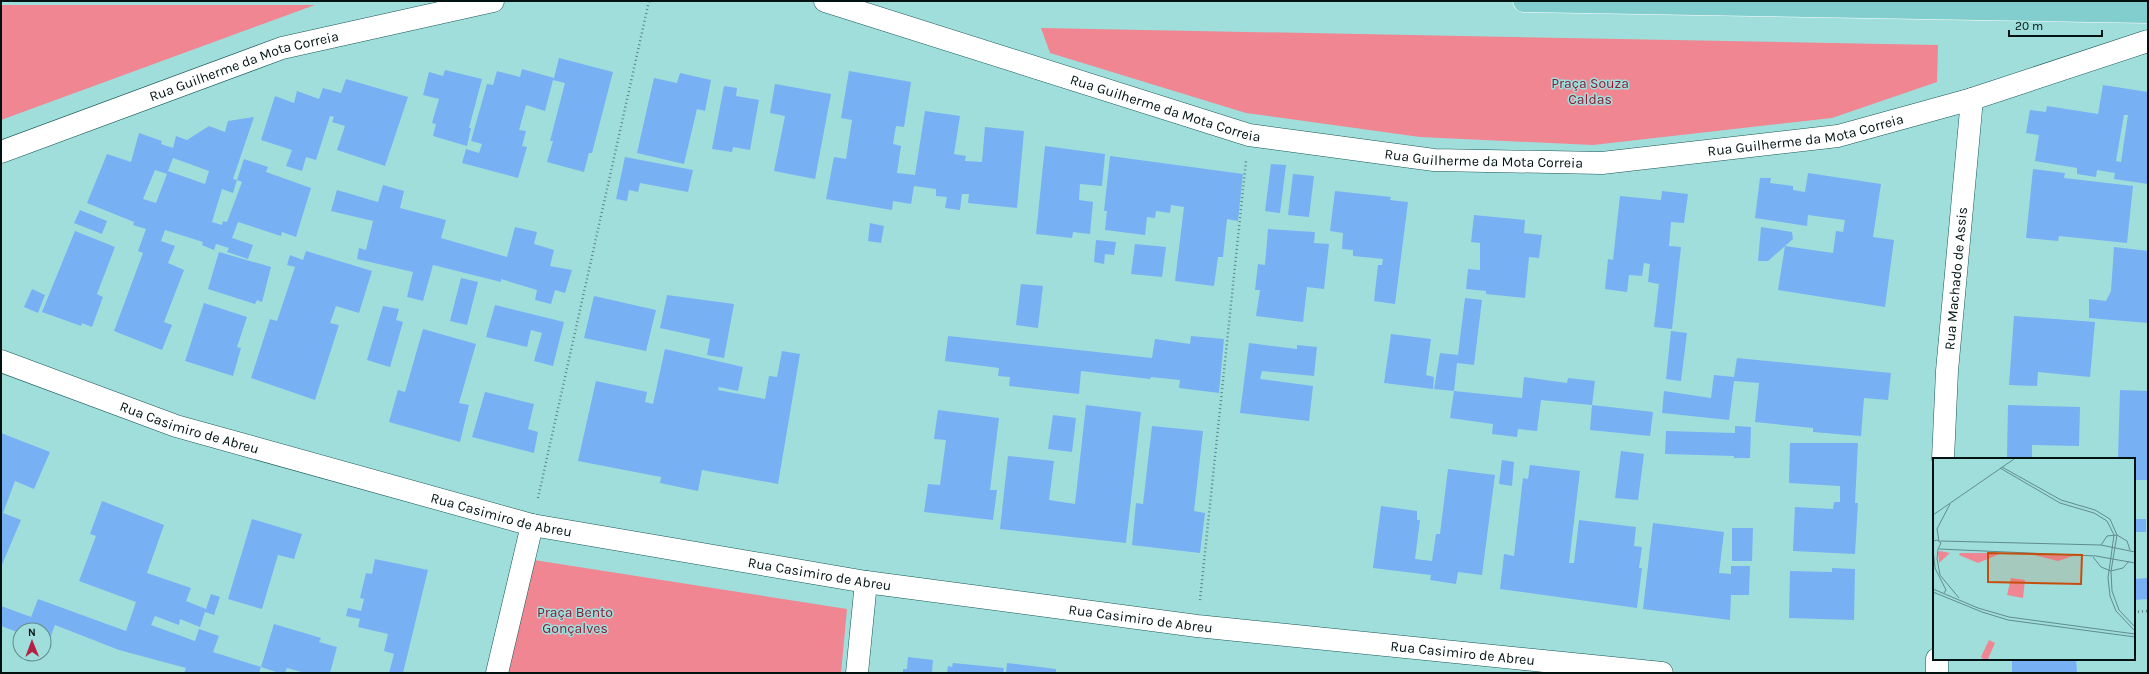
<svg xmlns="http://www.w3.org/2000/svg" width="2149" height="674" font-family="Karla,sans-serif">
<rect width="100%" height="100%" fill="#a0dedc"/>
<!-- green -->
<path fill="#ef8691" d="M1,5h314l-314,115z
M1041,28l897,17 -1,37 -105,36 -239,27 -173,-8 -174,-24 -196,-60z
M534,560l313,49 -6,64h-333z"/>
<!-- building -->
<path fill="#78b0f4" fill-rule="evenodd" d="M559,58l54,14 -21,81h-3l-5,19 -37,-10 6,-21h-3l15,-58 -12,-3 -8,31 -19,-6 -7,25 7,1 -4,15 5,1 -9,31 -56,-15 4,-14 13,4 3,-9 -11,-3 16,-57 6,1 4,-14 23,6 2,-8 32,9z
M445,70l37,9 -13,49h2l-4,18 -34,-10 3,-12 -4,-1 7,-24 -16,-4 6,-23 14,4z
M849,71l62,11 -7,45 -8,-1 -3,18 8,2 -4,27 18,2 10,-64 35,5 -6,38 12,2 -1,5 17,1 3,-35 39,4 -7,77 -49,-5 1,-9h-7l-2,16 -15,-2 2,-11 -11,-1v-7l-22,-3 -3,18 -18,-3 -1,9 -66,-11 8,-42 12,2 6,-39 -11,-2z
M680,73l31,7 -6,31 -8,-2 -13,55 -47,-11 17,-75 23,5z
M346,79l62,18 -23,69 -48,-16 8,-24 -13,-4 2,-5 -4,-1 -14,44 -10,-3 -4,14 -16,-5 6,-16 -31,-10 14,-44 19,7 3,-12 22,8 4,-11 18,5z
M775,84l56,10 -16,85 -41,-8 11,-55 -15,-3z
M2103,85l45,7v92l-34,-5 1,-6 -18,-3 -1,7 -19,-3v-6l-42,-7 4,-26 -13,-2 4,-23 16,2 1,-6 51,8zM2124,115h4l-7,47 -5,-1z
M724,86l13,2 -1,8 23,4 -9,50 -17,-3 -1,5 -20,-3z
M254,117l-21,62 4,1 -4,13 -11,-4 -10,33 10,3 1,-4 4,1 15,-40 -5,-2 7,-21 24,8 -2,5 45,16 -15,49 -14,-5 -1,4 -43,-14 -6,16 21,7 -5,14 -21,-7 2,-4 -13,-4 -2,6 -12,-5 1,-3 -38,-12 -4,11 14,5 -7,17 16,7 -20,52 8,3 -10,25 -48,-19 29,-78 -5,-2 8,-22 -13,-4 1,-3 -47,-19 20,-49 24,8 8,-29 23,8 -1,3 12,4 3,-12 11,4 22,-14 16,6 3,-11zM173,158l36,13 -4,13 -37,-13zM155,170l12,4 -11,29 -13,-4z
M1045,146l60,8 -3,32 -22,-2 -1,16 14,2 -3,32 -17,-2 -1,6 -36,-4z
M1110,156l133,18 -5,47 -11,-2 -4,38h-5l-4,29 -39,-5 9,-74 -13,-2 -1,8 -14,-2 -1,7 -8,-1 -2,18 -40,-5 2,-19h-3z
M625,157l68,13 -5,22 -48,-9 -2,9 -9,-2 -2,11 -11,-2z
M1271,164l15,1 -6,48 -15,-2z
M2033,169l32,4 -1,5 69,8 -6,57 -68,-7 -1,5 -32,-3z
M1808,173l73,11 -8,53 21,3 -9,67 -107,-17 7,-44 -17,15h-10l3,-34 31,5 1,7 -8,7 48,7 3,-22 7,1 2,-12 -37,-5 -1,11 -52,-8 5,-40h11l-1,5 23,3v4l12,2z
M1293,174l21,2 -5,41 -21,-2z
M383,185l21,6 -4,17 46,12 -5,18 66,19 8,-30 22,5 -3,12 20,6 -4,16 22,4 -7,23 -10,-3 -4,14 -16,-4 2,-10 -36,-11v3l-68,-17 -10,36 -16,-4 6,-25 -56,-13 2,-11 7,2 7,-29 -42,-10 6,-21 41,12z
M1335,191l56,6 -1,3 18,2 -13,102 -21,-3 4,-36h4l1,-6 -30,-3v-6l-11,-1 1,-16 -13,-2z
M1662,191l26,3 -4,29 -13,-1 -2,24 12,1 -9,82 -18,-2 5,-43 -11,-2 2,-18 -6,-1 -2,13 -13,-1 -2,17 -22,-3 3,-30 5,1 7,-64 41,4z
M80,210l27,11 -5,13 -28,-11z
M1474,215l51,5 -1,13 18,2 -3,23 -10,-1 -4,41 -39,-4v-3l-20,-2 2,-20 12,1v-27l-9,-1z
M870,223l14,3 -3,17 -13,-2z
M1268,229l47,3 -1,11 15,1 -5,45 -17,-2 -4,35 -47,-6 4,-26h-5l3,-26 7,1z
M75,231l40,16 -18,47 6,3 -11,30 -10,-4 -1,3 -39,-14z
M1096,240l20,2 -2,13 -9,-1 -1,10 -10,-2z
M1135,244l31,3 -4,30 -31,-3z
M2114,247l34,4v72l-59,-5v-19l17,2 5,-10z
M306,251l66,20 -13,42 -23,-7 -6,17 9,2 -24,75 -64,-22 19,-59 7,2 18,-54 -8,-2 3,-10 13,5z
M219,252l52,15 -9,35 -5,-2 -2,4 -47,-15z
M461,278l17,4 -11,43 -17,-4z
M1021,284l22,2 -5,42 -22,-3z
M32,289l13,6 -7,18 -14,-6z
M667,295l67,9 -10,54 -17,-3 3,-16 -50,-11z
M594,296l62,14 -10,41 -62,-13z
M1465,298l17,2 -8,65 -17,-2 -3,28 -20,-2 6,-36 18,2z
M204,303l43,14 -10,30 4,1 -8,28 -48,-15z
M495,305l69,17 -11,44 -19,-5 8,-28 -11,-3 -4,17 -41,-10z
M383,306l16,3 -3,11 7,2 -13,45 -23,-7z
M2014,316l81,6 -5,55 -52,-5 -1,14 -28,-1z
M423,329l53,15 -17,59 10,2 -9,37 -71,-20 9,-32 7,2z
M1671,331l16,2 -6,48 -15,-2z
M1391,334l40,5 -5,36 8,2 -1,12 -49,-6z
M948,336l204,22 3,-19 35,5 1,-8 33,3 -5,54 -40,-5 1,-8 -29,-3 -1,2 -69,-8 -2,23 -70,-8 1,-9 -12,-1 1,-8 -54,-7z
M1249,343l48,6v-4l20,2 -3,29 -52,-5 -2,8 53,7 -4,35 -69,-8z
M665,349l78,18 -5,24 -19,-4 -1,3 47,9 4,-23 8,1 5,-26 18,3 -22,130 -76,-14 -4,21 -38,-8 1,-6 -83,-16 18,-80 51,11 -2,10 8,2z
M1737,358l154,15 -3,27 -24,-2 -3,38 -48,-4v-4l-58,-6 4,-39 -25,-2 -5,39 -67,-7 2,-22 47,7 3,-23 20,2z
M1524,377l43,6 1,-5 27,3 -3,24 -51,-5 -4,31 -19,-2 -1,8 -25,-3 1,-10 -43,-6 4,-27 68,7z
M2120,390l28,1 -1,89h-13v-21h-16z
M485,392l49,12 -6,25 10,3 -4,21 -62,-16z
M1086,405l55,7 -15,131 -126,-14 8,-73 46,5 -5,39 26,4z
M1592,405l61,7 -3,24 -60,-6z
M2008,405l72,2 -1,39 -47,-1v14l-25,-2z
M938,410l61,8 -9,72h7l-4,30 -69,-8 4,-28 12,1 6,-45 -12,-1z
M1053,415l23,3 -4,34 -24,-3z
M1152,426l51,5 -9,80 11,2 -5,40 -68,-8 4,-42 7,1z
M1735,426l16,1 -1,31h-16v-2l-69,-2 1,-23 69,2z
M1,433l49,19 -16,37 -19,-8 -12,32 18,7 -20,47z
M1790,443h68l-3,60h3l-3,51 -62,-3 2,-44 38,2 1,-7h6v-16l-51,-3z
M1621,451l23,3 -6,46 -23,-2z
M1502,460l12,2 -2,24 -13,-2z
M1530,465l50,6 -11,92h5l5,-43 57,7 -2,19 8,1 -3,21h3l-5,40 -137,-19 4,-35 10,2 9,-78 5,1z
M1448,469l47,6 -13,100 -24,-3 -2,12 -26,-4 1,-5 -58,-7 8,-62 36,5v9h3l-5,39 17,2 4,-27h4z
M102,501l62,24 -17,48 44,15 -5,13 20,8 5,-15 9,3 -6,18 -9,-3 -5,15 -20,-8 -1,6 -24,-9 -4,9 44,16 4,-12 20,7 -6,16 48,15 -2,6h-75l2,-5 -67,-18 -64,-25 -7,19 -4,-2v-12h-24v3l-19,-7v-20l30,11 7,-18 88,32 10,-29 -57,-21 17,-45 -6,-2z
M252,519l50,15 -8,25 -16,-4 -16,54 -34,-10z
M2134,519h12v13h-12z
M1653,523l71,9 -5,41 12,1v-8h19l-1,29h-18l-1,25 -87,-11z
M1732,528h21l-1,33h-20z
M375,559l53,11 -25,103h-14l5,-19 -10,-3 4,-17 -30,-7 2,-8 -14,-3 2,-8 13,3 3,-12 -4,-1 6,-25 6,1z
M1832,568l23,1 -1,51 -65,-2 1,-47 42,1z
M2147,578l1,21 -14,1v-21z
M274,624l47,14 -2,4 18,5 -7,26h-25l-18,-5 -2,5h-6l-18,-6z
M908,657l25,3 -1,13h-29v-4h4z
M2012,659h64l1,14h-65z
M953,663l51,5 -1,5h-56l1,-7 4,1z
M1007,663l49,6v4h-50z"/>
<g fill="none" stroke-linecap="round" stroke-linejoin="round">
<defs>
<g id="street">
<path id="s1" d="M825,1l424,134 185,25 168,3 236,-27 134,-37 176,-58"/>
<path id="s2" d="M1,152l281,-104 211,-47"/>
<path id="s3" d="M1,361l175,65 356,99 334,57 331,44 465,47"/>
<path id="s4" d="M1943,459l4,-88 25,-272"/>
<path d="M1937,659v14"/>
<path d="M497,673l35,-148"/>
<path d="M857,673l9,-91"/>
</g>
<path id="primary" d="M1524,1l624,11"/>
</defs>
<!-- street casing -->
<use href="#street" stroke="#165756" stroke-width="23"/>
<!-- primary casing -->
<use href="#primary" stroke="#fff" stroke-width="23"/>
<!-- path -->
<path stroke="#5a8483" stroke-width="2.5" stroke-dasharray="1 3" stroke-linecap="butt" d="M538,498l111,-497
M1200,600l46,-439
M2134,612l14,-1"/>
<!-- street -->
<use href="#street" stroke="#fff" stroke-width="22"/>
<!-- primary -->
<use href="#primary" stroke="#82cdcd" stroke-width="22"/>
</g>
<g text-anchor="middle" stroke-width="3" stroke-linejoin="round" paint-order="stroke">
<!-- street labels -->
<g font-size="14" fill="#001212" stroke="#a0dedc">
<text dy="5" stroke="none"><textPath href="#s2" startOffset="258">Rua Guilherme da Mota Correia</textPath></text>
<text dy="5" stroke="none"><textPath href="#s1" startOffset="357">Rua Guilherme da Mota Correia</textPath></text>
<text dy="5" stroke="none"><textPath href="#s1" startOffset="1005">Rua Guilherme da Mota Correia</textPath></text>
<text dy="5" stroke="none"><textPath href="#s1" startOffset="681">Rua Guilherme da Mota Correia</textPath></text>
<text dy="5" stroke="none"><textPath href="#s4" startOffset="181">Rua Machado de Assis</textPath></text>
<text dy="5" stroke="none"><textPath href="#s3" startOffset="200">Rua Casimiro de Abreu</textPath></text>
<text dy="5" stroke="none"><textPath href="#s3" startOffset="524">Rua Casimiro de Abreu</textPath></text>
<text dy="5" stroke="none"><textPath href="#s3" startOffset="848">Rua Casimiro de Abreu</textPath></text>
<text dy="5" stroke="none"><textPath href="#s3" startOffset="1172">Rua Casimiro de Abreu</textPath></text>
<text dy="5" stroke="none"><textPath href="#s3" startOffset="1496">Rua Casimiro de Abreu</textPath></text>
</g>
<!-- park labels -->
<g font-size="14" fill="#871e34" stroke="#a0dedc">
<text x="1590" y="88">Praça Souza<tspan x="1590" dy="16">Caldas</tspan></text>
<text x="575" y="617">Praça Bento<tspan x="575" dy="16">Gonçalves</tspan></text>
</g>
</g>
<!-- overview -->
<g transform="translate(1933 458)">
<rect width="202" height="202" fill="#a0dedc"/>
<path d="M5,94l2,-1 10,2 -11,10zM27,95h42l-24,10 -19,-8zM101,97l39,1 -15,5zM78,120l14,2 -2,18 -16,-3zM56,182l6,3 -7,16h-5l-2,-2z" fill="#ef8691"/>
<path fill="none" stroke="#608c8b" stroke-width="1" d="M69,9l59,33 34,10 15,9 7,16 -6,36 1,20 7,19 16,17M67,10l60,35 34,10 13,8 7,14 -6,43 2,18 6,15 19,20M0,57l81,-56M0,83l4,-1 4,3 -3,6M6,83l-2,-12 13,-25M7,83l161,4 34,7M168,87l6,-9 10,-1 10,6 3,9M0,90l2,20 11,22 -2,3M5,91l-1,10 3,16 19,23M6,91l157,7 39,7M160,99l8,10 10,4 12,-3 6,-7M0,131l45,19 31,9 126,17M0,134l49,20 26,8 127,17"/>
<path fill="#c54e0d" fill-opacity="0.15" stroke="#c54e0d" stroke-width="2" d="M55,95l94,2 -1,29 -93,-2z"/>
<rect width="202" height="202" fill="none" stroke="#001212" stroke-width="2"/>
</g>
<!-- border -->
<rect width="2149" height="674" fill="none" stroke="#001212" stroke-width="4"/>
<!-- north arrow -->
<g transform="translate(32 642) rotate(359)"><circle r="19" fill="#a0dedc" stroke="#608c8b"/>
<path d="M0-3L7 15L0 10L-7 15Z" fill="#b32144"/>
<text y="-6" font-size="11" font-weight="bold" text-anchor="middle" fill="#001212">N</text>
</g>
<!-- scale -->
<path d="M2009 30v6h93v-6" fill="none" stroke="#001212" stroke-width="2"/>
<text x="2015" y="30" font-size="12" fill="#001212" stroke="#a0dedc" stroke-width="3" paint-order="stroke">20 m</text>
</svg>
